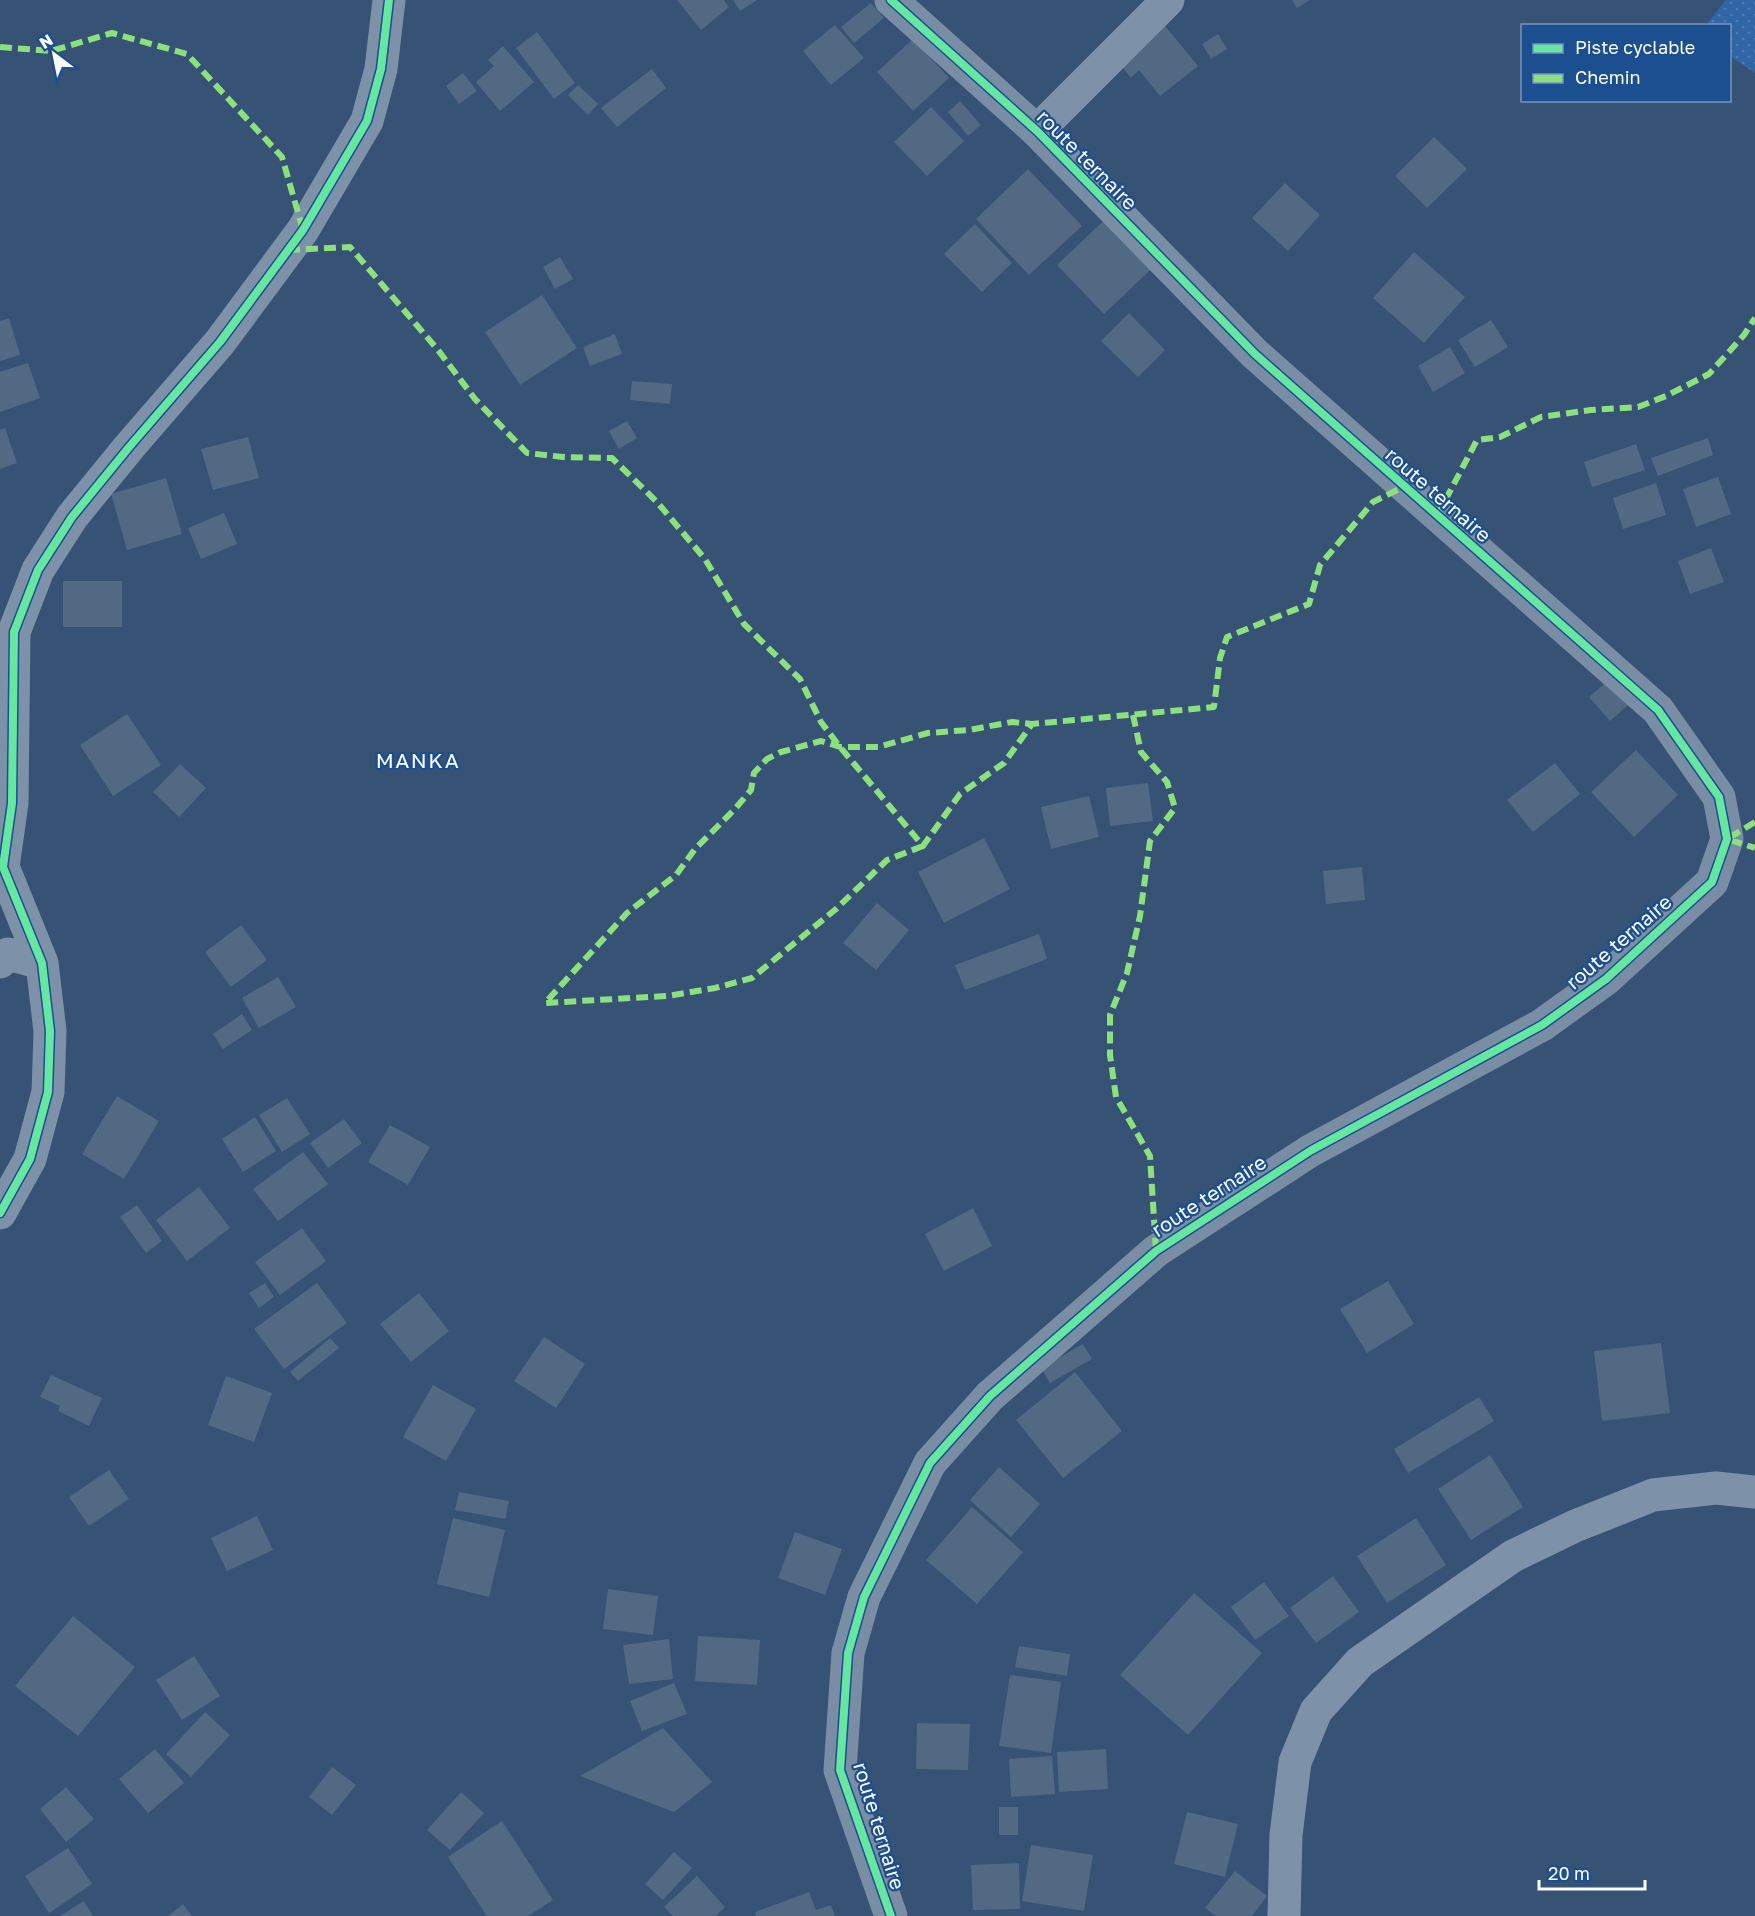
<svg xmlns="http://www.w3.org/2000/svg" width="1755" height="1916" font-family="'Golos Text',sans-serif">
<defs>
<pattern id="grass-dots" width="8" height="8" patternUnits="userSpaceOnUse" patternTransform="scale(1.5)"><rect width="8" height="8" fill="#2f66a5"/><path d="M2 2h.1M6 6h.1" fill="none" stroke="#4e7db2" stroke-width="1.8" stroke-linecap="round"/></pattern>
</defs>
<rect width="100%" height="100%" fill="#365274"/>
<!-- grass -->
<path fill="url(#grass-dots)" d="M1726,0h29v73l-25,-17v-30l-24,-1z"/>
<!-- building -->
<path fill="#526984" d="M677,0h47l5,7 -28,23z
M733,0h24l-17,11z
M1292,0h18l-13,8z
M871,3l13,15 -30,25 -13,-16z
M1161,21l37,45 -38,30 -21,-26 -8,8 -15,-19z
M835,25l29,33 -33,27 -28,-34z
M537,32l38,51 -21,16 -38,-51z
M1218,34l9,15 -16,10 -9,-15z
M913,39l36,39 -36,33 -36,-39z
M503,46l31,36 -34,29 -24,-29 18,-16 -6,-6z
M652,69l14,19 -49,39 -16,-19z
M463,73l14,18 -18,13 -13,-18z
M578,85l20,19 -10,11 -20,-20z
M960,101l21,24 -13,11 -20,-24z
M931,107l33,34 -37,35 -33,-34z
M1434,137l33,32 -40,39 -32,-32z
M1028,169l54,57 -53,49 -53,-56z
M1285,183l35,32 -32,36 -36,-33z
M1118,207l47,49 -61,58 -47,-49z
M975,224l37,39 -30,29 -38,-38z
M1414,252l51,45 -41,46 -51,-45z
M560,257l13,22 -18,10 -12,-22z
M542,295l35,53 -57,37 -35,-53z
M1129,313l36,37 -27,27 -37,-36z
M9,318l11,37 -20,6v-40z
M1491,320l17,27 -33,20 -17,-27z
M615,334l7,20 -32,12 -7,-19z
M1450,347l15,26 -32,19 -15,-26z
M28,363l12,35 -40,14v-40z
M632,381l40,3 -2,20 -40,-4z
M627,421l10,17 -18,11 -10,-18z
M5,428l12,35 -17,6v-39z
M248,437l11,41 -46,12 -12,-41z
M1708,438l5,17 -55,21 -7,-18z
M1636,444l9,26 -53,17 -8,-25z
M1718,477l13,37 -35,13 -13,-38z
M166,478l16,56 -55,16 -16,-56z
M1656,483l10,32 -43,14 -10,-31z
M224,513l13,31 -36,15 -13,-31z
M1711,548l13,34 -34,12 -12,-33z
M63,581h59v46h-59z
M1626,665l20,24 -36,32 -21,-24z
M127,714l34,51 -48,31 -33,-51z
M1636,750l42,45 -44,42 -43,-45z
M1555,763l25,31 -47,38 -26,-32z
M180,764l26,24 -27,29 -26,-25z
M1148,783l5,38 -43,5 -4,-38z
M1089,796l10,41 -48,12 -10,-42z
M984,838l26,51 -66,34 -26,-51z
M1362,867l3,33 -39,4 -3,-33z
M877,903l32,27 -33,40 -33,-27z
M241,925l26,35 -36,27 -26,-35z
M1039,934l8,25 -82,31 -10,-25z
M278,977l18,30 -37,21 -17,-30z
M242,1014l10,16 -29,19 -10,-15z
M117,1096l42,25 -35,58 -42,-25z
M287,1098l23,36 -28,18 -23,-37z
M255,1117l21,34 -33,21 -21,-33z
M344,1119l18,24 -34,25 -18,-25z
M390,1125l40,22 -22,38 -40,-23z
M303,1152l25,32 -50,37 -25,-32z
M199,1187l31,41 -43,33 -31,-41z
M137,1205l25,36 -16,12 -26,-36z
M973,1208l19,38 -48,25 -19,-37z
M302,1228l24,33 -46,34 -25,-33z
M1388,1281l26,43 -47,29 -27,-44z
M265,1283l9,14 -15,11 -10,-15z
M317,1283l30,40 -63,46 -30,-40z
M419,1293l30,38 -38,31 -31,-38z
M544,1337l41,27 -29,44 -42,-27z
M330,1338l9,10 -41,33 -8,-9z
M1661,1343l9,70 -68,8 -8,-70z
M1083,1344l9,15 -42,24 -9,-15z
M1075,1372l47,59 -59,47 -47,-58z
M51,1375l51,23 -13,28 -31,-15 2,-5 -20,-9z
M226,1376l46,17 -18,49 -46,-17z
M433,1385l43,24 -30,52 -43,-24z
M1479,1397l15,24 -86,52 -14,-24z
M1490,1455l33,52 -52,33 -33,-51z
M999,1467l41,37 -29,33 -41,-37z
M109,1470l20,29 -40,27 -20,-29z
M459,1492l50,9 -4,18 -50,-9z
M972,1507l51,45 -46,52 -51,-44z
M257,1516l16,34 -46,21 -16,-33z
M453,1518l52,12 -16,67 -52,-13z
M1416,1518l30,47 -59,38 -30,-47z
M795,1532l47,17 -17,46 -47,-17z
M1333,1576l26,36 -43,31 -26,-35z
M1264,1582l25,34 -34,24 -24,-33z
M608,1589l50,7 -5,39 -50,-6z
M1194,1593l68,60 -74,82 -68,-60z
M73,1616l62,51 -57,69 -63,-50z
M698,1636l62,4 -3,45 -62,-4z
M669,1639l4,40 -44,5 -6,-39z
M1019,1646l51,8 -3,22 -52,-9z
M194,1656l26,40 -38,24 -26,-40z
M1010,1675l51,7 -10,71 -52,-7z
M674,1683l13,31 -45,17 -12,-30z
M205,1712l25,23 -39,42 -25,-23z
M917,1723l53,1 -2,46 -52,-1z
M663,1728l49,54 -38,30 -94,-36z
M155,1749l29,34 -36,30 -29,-34z
M1106,1749l2,40 -49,3 -2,-40z
M1052,1756l3,38 -44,3 -2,-38z
M332,1767l24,18 -24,30 -23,-18z
M66,1787l28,32 -28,23 -26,-33z
M461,1792l23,21 -34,37 -23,-20z
M999,1807h19v28h-19z
M1187,1812l51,12 -13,53 -51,-13z
M502,1821l51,79 -25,16h-41l-39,-59z
M1031,1845l62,10 -9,56 -62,-10z
M68,1848l24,36 -43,29 -24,-37z
M674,1852l18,16 -29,32 -18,-16z
M1019,1863l1,46 -47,1 -2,-45z
M1235,1871l32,25 -15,20h-36l-11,-8z
M697,1876l28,31 -9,9h-43l-9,-9z
M809,1892l7,18 15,-5 4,11h-79l-1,-4z
M84,1901l9,15h-33z
M183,1904l9,12h-24z"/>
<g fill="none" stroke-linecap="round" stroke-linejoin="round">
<!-- street -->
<path stroke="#7d92a8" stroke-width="33" d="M1037,131l131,-131
M0,962l8,-8 34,9
M0,1213l30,-54 18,-67 2,-61 -8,-68 -39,-96 9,-64 2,-171 24,-62 34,-53 58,-71 90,-104 83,-112 64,-109 14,-52 8,-69
M1284,1916l2,-81 9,-73 21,-51 44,-49 153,-106 62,-30 78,-31 63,-7 39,4"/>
<!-- secondary -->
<path stroke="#798da4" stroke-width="33" d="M891,1916l-51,-146 8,-117 16,-56 66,-134 60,-67 166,-145 154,-100 232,-126 64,-46 106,-97 15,-43 -8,-42 -61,-87 -403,-356 -218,-223 -146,-131"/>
<!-- quiet -->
<path stroke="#8de07e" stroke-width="6" stroke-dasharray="12 6" stroke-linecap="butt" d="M0,47l51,4 61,-18 75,21 95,103 21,73
M288,250l62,-3 88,103 37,49 52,54 36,4 49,1 45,44 48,57 39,65 56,55 21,43 19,25 83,99 37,-52 44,-31 28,-39 182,-17 6,-49 7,-21 82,-33 11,-39 53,-63 30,-15
M1437,516l40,-76 23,-3 41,-20 50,-7 47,-3 28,-11 43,-22 35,-39 11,-17
M1133,715l8,37 26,30 8,26 -25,33 -10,75 -13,57 -17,42v40l6,42 34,59 6,95
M1755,822l-28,17 28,9
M923,846l-36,14 -51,49 -84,69 -37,10 -48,8 -122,7 82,-90 49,-38 19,-26 40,-40 16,-19 3,-17 13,-14 14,-7 40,-11 19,6h38l50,-14 41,-3 43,-8 20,2"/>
<defs>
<path id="cycleway" d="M0,1213l30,-54 18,-67 2,-61 -8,-68 -39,-96 9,-64 2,-171 24,-62 34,-53 58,-71 90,-104 83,-112 64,-109 14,-52 8,-69
M891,1916l-51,-146 8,-117 16,-56 66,-134 60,-67 166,-145 154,-100 232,-126 64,-46 106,-97 15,-43 -8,-42 -61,-87 -403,-356 -218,-223 -146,-131"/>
</defs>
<!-- cycleway casing -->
<use href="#cycleway" stroke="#1b4f8f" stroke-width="11"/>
<!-- cycleway -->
<use href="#cycleway" stroke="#66e7a1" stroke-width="8"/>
</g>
<g text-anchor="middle" stroke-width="4.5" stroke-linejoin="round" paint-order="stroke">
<!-- street labels -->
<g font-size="20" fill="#fff" stroke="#1b4f8f">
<text transform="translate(1087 160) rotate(45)" y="7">route ternaire</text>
<text transform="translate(1438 495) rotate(41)" y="7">route ternaire</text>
<text transform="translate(1619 942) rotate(-41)" y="7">route ternaire</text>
<text transform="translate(1209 1196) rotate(-33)" y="7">route ternaire</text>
<text transform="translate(879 1826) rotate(73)" y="7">route ternaire</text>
</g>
<!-- neighbourhood labels -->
<g font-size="21" letter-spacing="1.5" fill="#fff" stroke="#1b4f8f">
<text x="418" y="768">MANKA</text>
</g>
</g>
<!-- legend -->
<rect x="1521" y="24" width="210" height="78" fill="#1b4f8f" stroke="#7695bc" stroke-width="1.5"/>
<rect x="1533" y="44" width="30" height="9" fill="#66e7a1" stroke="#7695bc" stroke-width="1.5"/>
<text x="1575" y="54" font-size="18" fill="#ffffff">Piste cyclable</text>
<rect x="1533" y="74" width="30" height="9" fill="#8de07e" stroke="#7695bc" stroke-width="1.5"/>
<text x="1575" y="84" font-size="18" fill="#ffffff">Chemin</text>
<!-- north arrow -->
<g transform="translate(54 54) rotate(328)" stroke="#1b4f8f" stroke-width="4.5" paint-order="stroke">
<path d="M0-4.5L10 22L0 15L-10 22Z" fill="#ffffff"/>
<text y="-9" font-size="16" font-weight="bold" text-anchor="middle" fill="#ffffff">N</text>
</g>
<!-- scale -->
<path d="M1539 1880v9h106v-9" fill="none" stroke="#ffffff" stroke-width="3"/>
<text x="1548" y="1880" font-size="18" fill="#ffffff" stroke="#1b4f8f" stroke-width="4.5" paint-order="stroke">20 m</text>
</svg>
